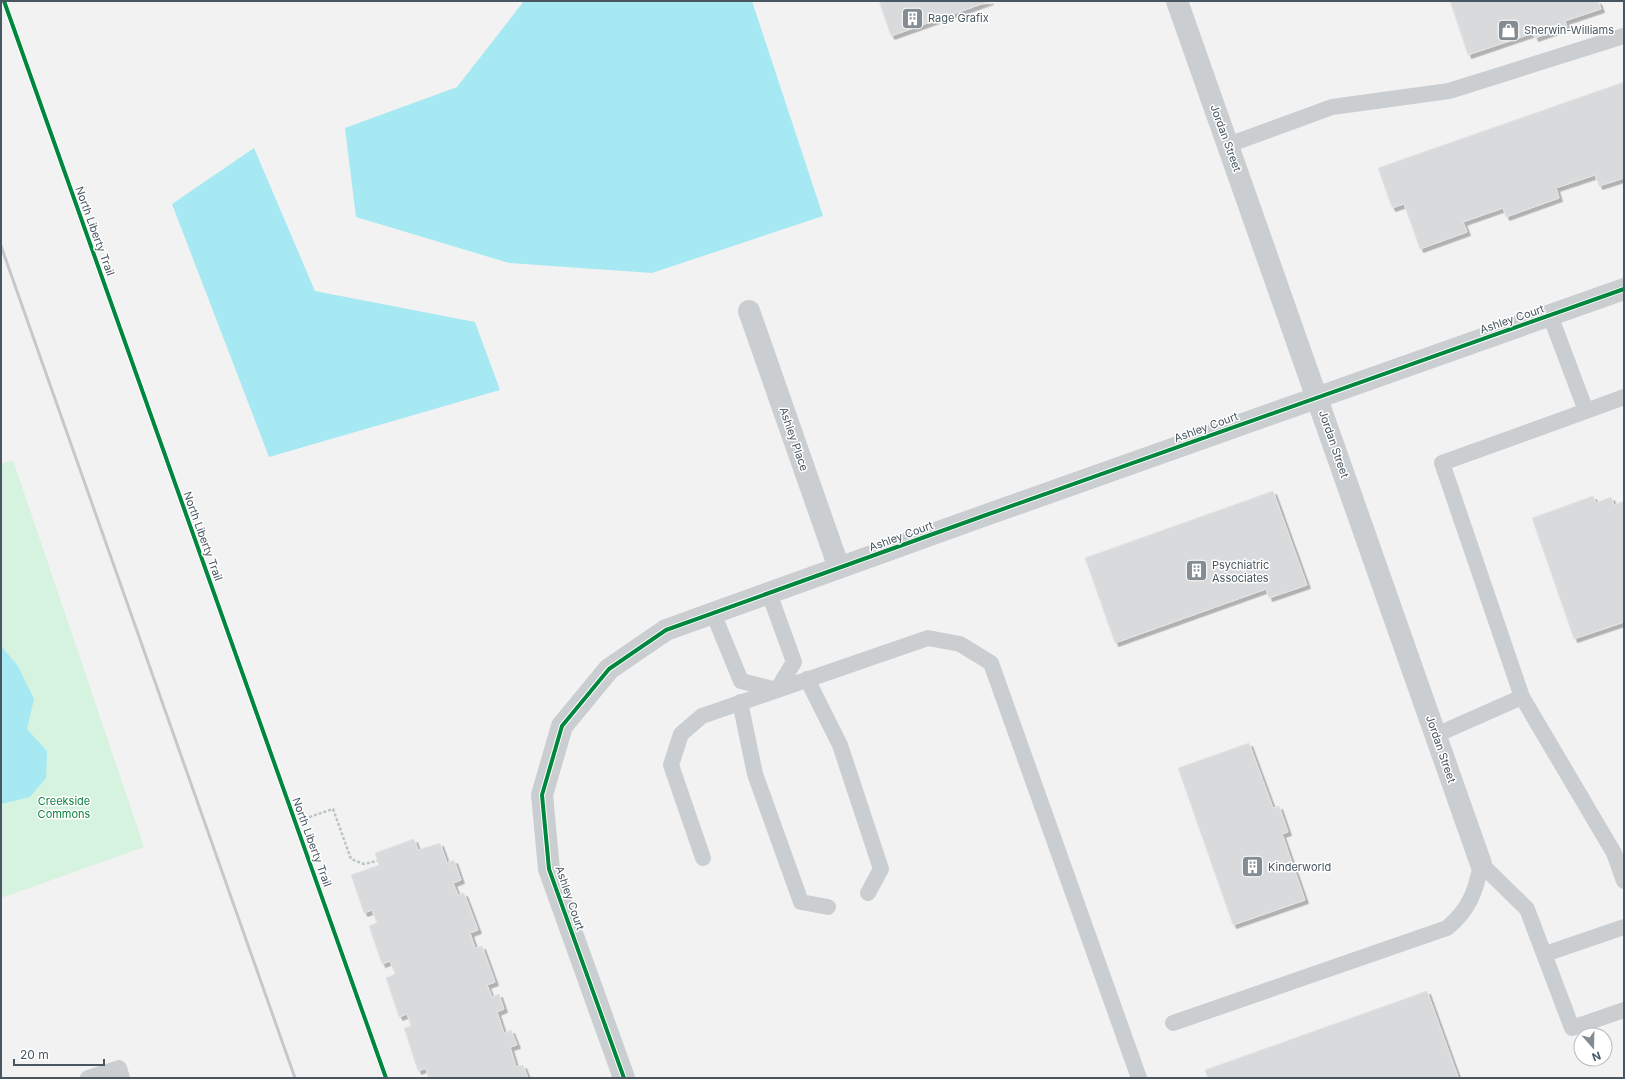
<svg xmlns="http://www.w3.org/2000/svg" width="1625" height="1079" font-family="Inter,sans-serif">
<defs>
<filter id="shadow"><feDropShadow dx="3.5" dy="3.5" stdDeviation="0" flood-color="#0004"/></filter>
</defs>
<rect width="100%" height="100%" fill="#f2f2f2"/>
<!-- green -->
<path fill="#d5f3de" d="M13,460l131,387 -143,51v-434z"/>
<!-- water -->
<path fill="#a7e9f3" d="M524,1h228l71,215 -171,57 -143,-10 -153,-46 -11,-89 112,-41z
M254,148l61,143 160,31 25,68 -231,67 -97,-253z
M1,646l17,20 16,33 -7,30 20,22 -1,27 -16,19 -29,7z"/>
<!-- building -->
<path fill="#d9dadc" stroke="#e3e4e5" filter="url(#shadow)" d="M879,1h111l-99,35z
M1450,1h148l3,8 -36,12 2,6 -32,11 -2,-5 -65,22z
M1624,82v96l-25,8 -4,-11 -39,13 3,10 -53,19 -3,-9 -40,14 4,10 -47,17 -16,-45 -12,4 -14,-40z
M1273,491l34,94 -38,13 -3,-9 -151,54 -30,-85z
M1593,496l3,7 15,-6 3,8 10,-4v121l-50,17 -42,-121z
M1249,743l24,65 6,-2 9,26 -6,2 23,66 -72,25 -55,-157z
M414,839l4,11 22,-7 7,20 7,-3 7,20 -8,3 5,12 6,-2 14,37 -8,3 5,15 7,-2 13,36 -8,3 5,12 7,-3 5,15 -7,3 7,21 7,-3 6,15 -7,2 6,20 7,-2 5,13h-100l-2,-10 -8,3 -14,-43 7,-2 -4,-12 -8,3 -13,-39 9,-4 -5,-13 -8,3 -13,-38 8,-3 -5,-13 -8,3 -13,-38 28,-10 -4,-12z
M1427,991l31,86 -4,1h-246l-3,-8z"/>
<g fill="none" stroke-linecap="round" stroke-linejoin="round">
<!-- path -->
<path stroke="#b9c6c1" stroke-width="2.5" stroke-dasharray="3 2" stroke-linecap="butt" d="M295,822l38,-13 18,50 13,5 13,-3"/>
<!-- service -->
<path stroke="#cbced1" stroke-width="16" d="M1228,145l104,-38 117,-16 175,-55
M1550,315l36,96 -144,52 80,234 92,156 10,28
M1586,411l38,-14
M713,613l28,68 36,9 17,-28 -25,-69
M807,679l33,66 41,124 -13,24
M740,702l15,72 46,128 27,5
M1436,735l86,-38
M703,858l-32,-93 10,-31 21,-18 226,-78 32,6 31,19 148,415
M1481,864l46,45 45,119 52,-18
M1545,954l79,-27
M1173,1023l274,-95c22,-18 29,-37 34,-64
M88,1078l31,-10 3,10"/>
<!-- minor -->
<path stroke="#cbced1" stroke-width="22" d="M1177,1l304,863
M749,311l90,257
M624,1078l-75,-209 -7,-74 20,-69 47,-57 57,-39 320,-115 638,-226"/>
<!-- rail -->
<path stroke="#c6c8cb" stroke-width="3" d="M1,246l294,832"/>
<defs>
<path id="cycleway" d="M4,1l382,1077
M624,1078l-75,-209 -7,-74 20,-69 47,-57 57,-39 320,-115 638,-226"/>
</defs>
<!-- cycleway casing -->
<use href="#cycleway" stroke="#fff" stroke-width="6"/>
<!-- cycleway -->
<use href="#cycleway" stroke="#00873e" stroke-width="4"/>
</g>
<!-- icons -->
<defs>
<symbol id="building-square" viewBox="-11 -11 22 22"><rect x="-9" y="-9" width="18" height="18" rx="4" fill="#838d93" stroke="#fff"/><path d="M-4-6H4V6H1V3H-1V6H-4ZM-2.5-4.3h1.7v1.8h-1.7ZM.8-4.3h1.7v1.8H.8ZM-2.5-1h1.7V.8h-1.7ZM.8-1h1.7V.8H.8Z" fill="#fff"/></symbol>
<symbol id="shop-square" viewBox="-11 -11 22 22"><rect x="-9" y="-9" width="18" height="18" rx="4" fill="#838d93" stroke="#fff"/><path d="M-5-2.5h2.3a2.7 3.5 0 0 1 5.4 0H5L5.5 6h-11ZM-1.5-2.5h3a1.5 2.3 0 0 0-3 0Z" fill="#fff"/></symbol>
</defs>
<g fill-rule="evenodd">
<use href="#building-square" x="900" y="6" width="25" height="25"/>
<use href="#shop-square" x="1496" y="18" width="25" height="25"/>
<use href="#building-square" x="1184" y="558" width="25" height="25"/>
<use href="#building-square" x="1240" y="854" width="25" height="25"/>
</g>
<g text-anchor="middle" stroke-width="3" stroke-linejoin="round" paint-order="stroke">
<!-- poi labels -->
<g font-size="11" fill="#475660" stroke="#fff" text-anchor="start">
<text x="928" y="22">Rage Grafix</text>
<text x="1524" y="34">Sherwin-Williams</text>
<text x="1212" y="569">Psychiatric<tspan x="1212" dy="13">Associates</tspan></text>
<text x="1268" y="871">Kinderworld</text>
</g>
<!-- street labels -->
<g font-size="11" fill="#475660" stroke="#fff">
<text transform="translate(1226 138) rotate(70)" y="4">Jordan Street</text>
<text transform="translate(95 231) rotate(70)" y="4">North Liberty Trail</text>
<text transform="translate(1512 319) rotate(-19)" y="4">Ashley Court</text>
<text transform="translate(1206 427) rotate(-20)" y="4">Ashley Court</text>
<text transform="translate(794 439) rotate(71)" y="4">Ashley Place</text>
<text transform="translate(1334 444) rotate(71)" y="4">Jordan Street</text>
<text transform="translate(203 536) rotate(70)" y="4">North Liberty Trail</text>
<text transform="translate(901 536) rotate(-20)" y="4">Ashley Court</text>
<text transform="translate(1441 749) rotate(71)" y="4">Jordan Street</text>
<text transform="translate(312 842) rotate(70)" y="4">North Liberty Trail</text>
<text transform="translate(570 898) rotate(71)" y="4">Ashley Court</text>
</g>
<!-- park labels -->
<g font-size="11" fill="#108340" stroke="#fff">
<text x="64" y="805">Creekside<tspan x="64" dy="13">Commons</tspan></text>
</g>
</g>
<!-- border -->
<rect width="1625" height="1079" fill="none" stroke="#475660" stroke-width="4"/>
<!-- north arrow -->
<g transform="translate(1593 1047) rotate(160)"><circle r="19" fill="#ffffff" stroke="#b5bbbf"/>
<path d="M0-3L7 15L0 10L-7 15Z" fill="#838d93"/>
<text y="-6" font-size="11" font-weight="bold" text-anchor="middle" fill="#475660">N</text>
</g>
<!-- scale -->
<path d="M14 1059v6h90v-6" fill="none" stroke="#475660" stroke-width="2"/>
<text x="20" y="1059" font-size="12" fill="#475660" stroke="#ffffff" stroke-width="3" paint-order="stroke">20 m</text>
</svg>
